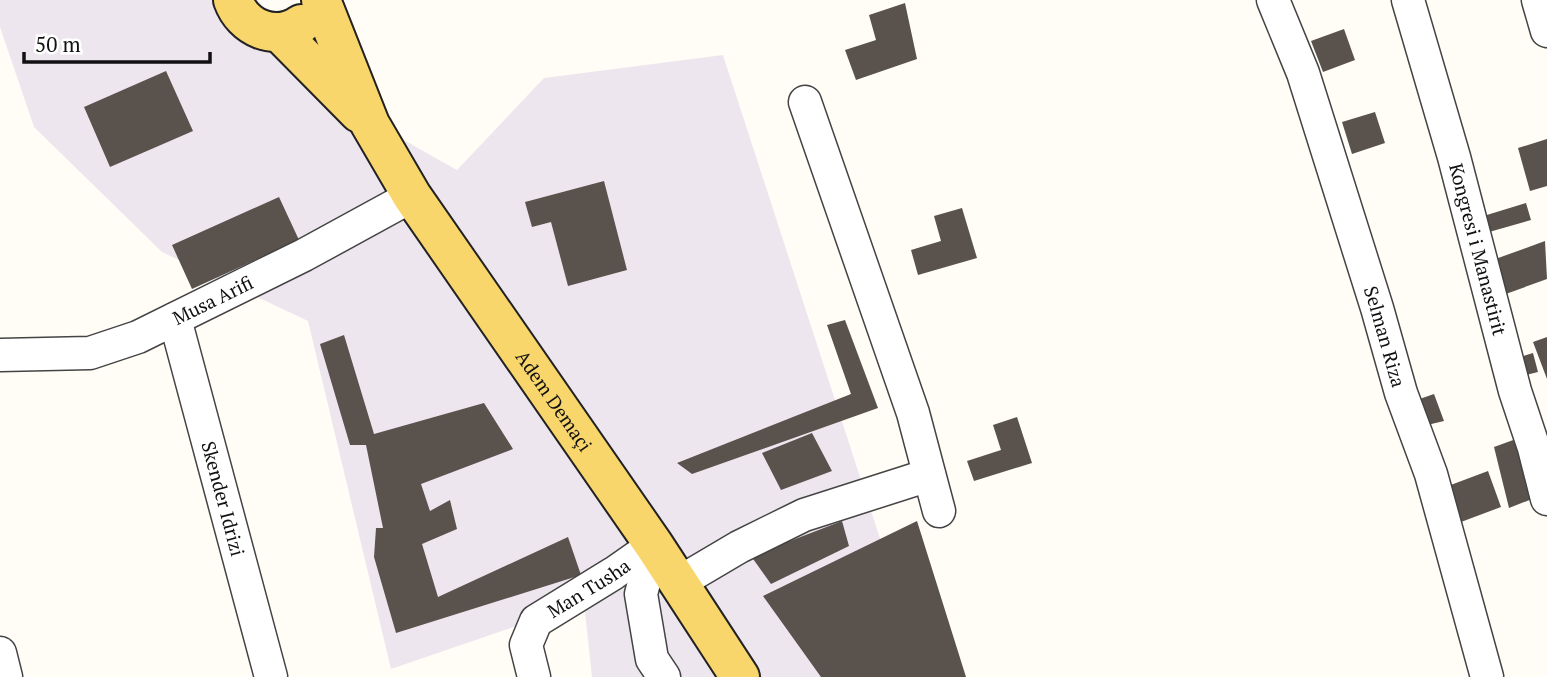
<svg xmlns="http://www.w3.org/2000/svg" width="1547" height="677" font-family="'PT Serif',serif">
<rect width="100%" height="100%" fill="#fffdf5"/>
<!-- industrial -->
<path fill="#eee6ef" d="M0,0h257l113,121 87,49 87,-92 179,-23 202,622h-333l-8,-74 -193,66 -83,-348 -146,-69 -128,-125 -34,-100z"/>
<!-- building -->
<path fill="#5a524d" d="M905,3l12,56 -61,21 -11,-30 31,-10 -7,-25z
M1344,29l11,31 -32,12 -12,-31z
M166,71l27,60 -83,36 -26,-60z
M1375,112l10,31 -33,11 -10,-32z
M1547,139v47l-17,5 -12,-43z
M604,181l23,89 -59,16 -17,-64 -19,5 -7,-25z
M279,197l20,43 -107,49 -20,-44z
M1526,203l5,17 -49,14 -5,-16z
M962,208l15,50 -59,17 -7,-25 30,-9 -7,-25z
M1545,241l2,38 -44,16 -13,-34z
M845,320l33,88 -186,66 -15,-11 174,-69 -24,-69z
M344,335l30,99 110,-31 29,46 -92,35 9,27 20,-11 7,29 -35,15 16,53 130,-60 13,38 -185,58 -22,-76 2,-29h7l-17,-83h-16l-30,-101z
M1547,337v42l-14,-37z
M1533,353l5,19 -16,4 -5,-18z
M1434,394l10,27 -21,5 -12,-24z
M1017,417l15,46 -58,18 -7,-20 34,-11 -8,-25z
M812,433l20,38 -51,19 -19,-37z
M1516,439l16,60 -23,9 -15,-61z
M1488,471l13,36 -48,18 -13,-36z
M842,521l7,25 -78,38 -20,-28z
M917,521l49,156h-145l-58,-81z"/>
<g fill="none" stroke-linecap="round" stroke-linejoin="round">
<defs>
<g id="minor">
<path id="s1" d="M1273,0l30,73 74,235 24,85 30,81 56,203"/>
<path id="s2" d="M1408,0l46,157 61,234 19,57 13,51"/>
<path d="M1538,0l9,31"/>
<path d="M805,102l108,311 26,98"/>
<path id="s3" d="M175,319l96,358"/>
<path id="s4" d="M0,355l90,-2 48,-16 166,-82 108,-59"/>
<path d="M654,545l-13,49 11,65 12,18"/>
<path d="M678,583l61,-36 65,-32 125,-40"/>
<path d="M0,653l6,24"/>
<path id="s5" d="M534,677l-8,-32 10,-24 78,-48 40,-28"/>
</g>
<g id="major">
<path d="M233,0c10,28 42,42 68,24"/>
<path id="s6" d="M321,0l49,124 42,72 242,349 86,132"/>
<path d="M280,33l79,80"/>
</g>
</defs>
<!-- minor casing -->
<use href="#minor" stroke="#444" stroke-width="35"/>
<!-- major casing -->
<use href="#major" stroke="#222" stroke-width="42"/>
<!-- minor -->
<use href="#minor" stroke="#fff" stroke-width="32"/>
<!-- major -->
<use href="#major" stroke="#f9d66b" stroke-width="38"/>
</g>
<g text-anchor="middle" stroke-width="7" stroke-linejoin="round" paint-order="stroke">
<!-- street labels -->
<g font-size="19" fill="#111" stroke="#fff">
<text dy="7" stroke="none"><textPath href="#s2" startOffset="259">Kongresi i Manastirit</textPath></text>
<text dy="7" stroke="none"><textPath href="#s4" startOffset="224">Musa Arifi</textPath></text>
<text dy="7" stroke="none"><textPath href="#s1" startOffset="355">Selman Riza</textPath></text>
<text dy="7" stroke="none"><textPath href="#s6" startOffset="466">Adem Demaçi</textPath></text>
<text dy="7" stroke="none"><textPath href="#s3" startOffset="186">Skender Idrizi</textPath></text>
<text dy="7" stroke="none"><textPath href="#s5" startOffset="121">Man Tusha</textPath></text>
</g>
</g>
<!-- scale -->
<path d="M24 52v10h186v-10" fill="none" stroke="#111111" stroke-width="3.5"/>
<text x="35" y="52" font-size="21" fill="#111111" stroke="#ffffff" stroke-width="5" paint-order="stroke">50 m</text>
</svg>
